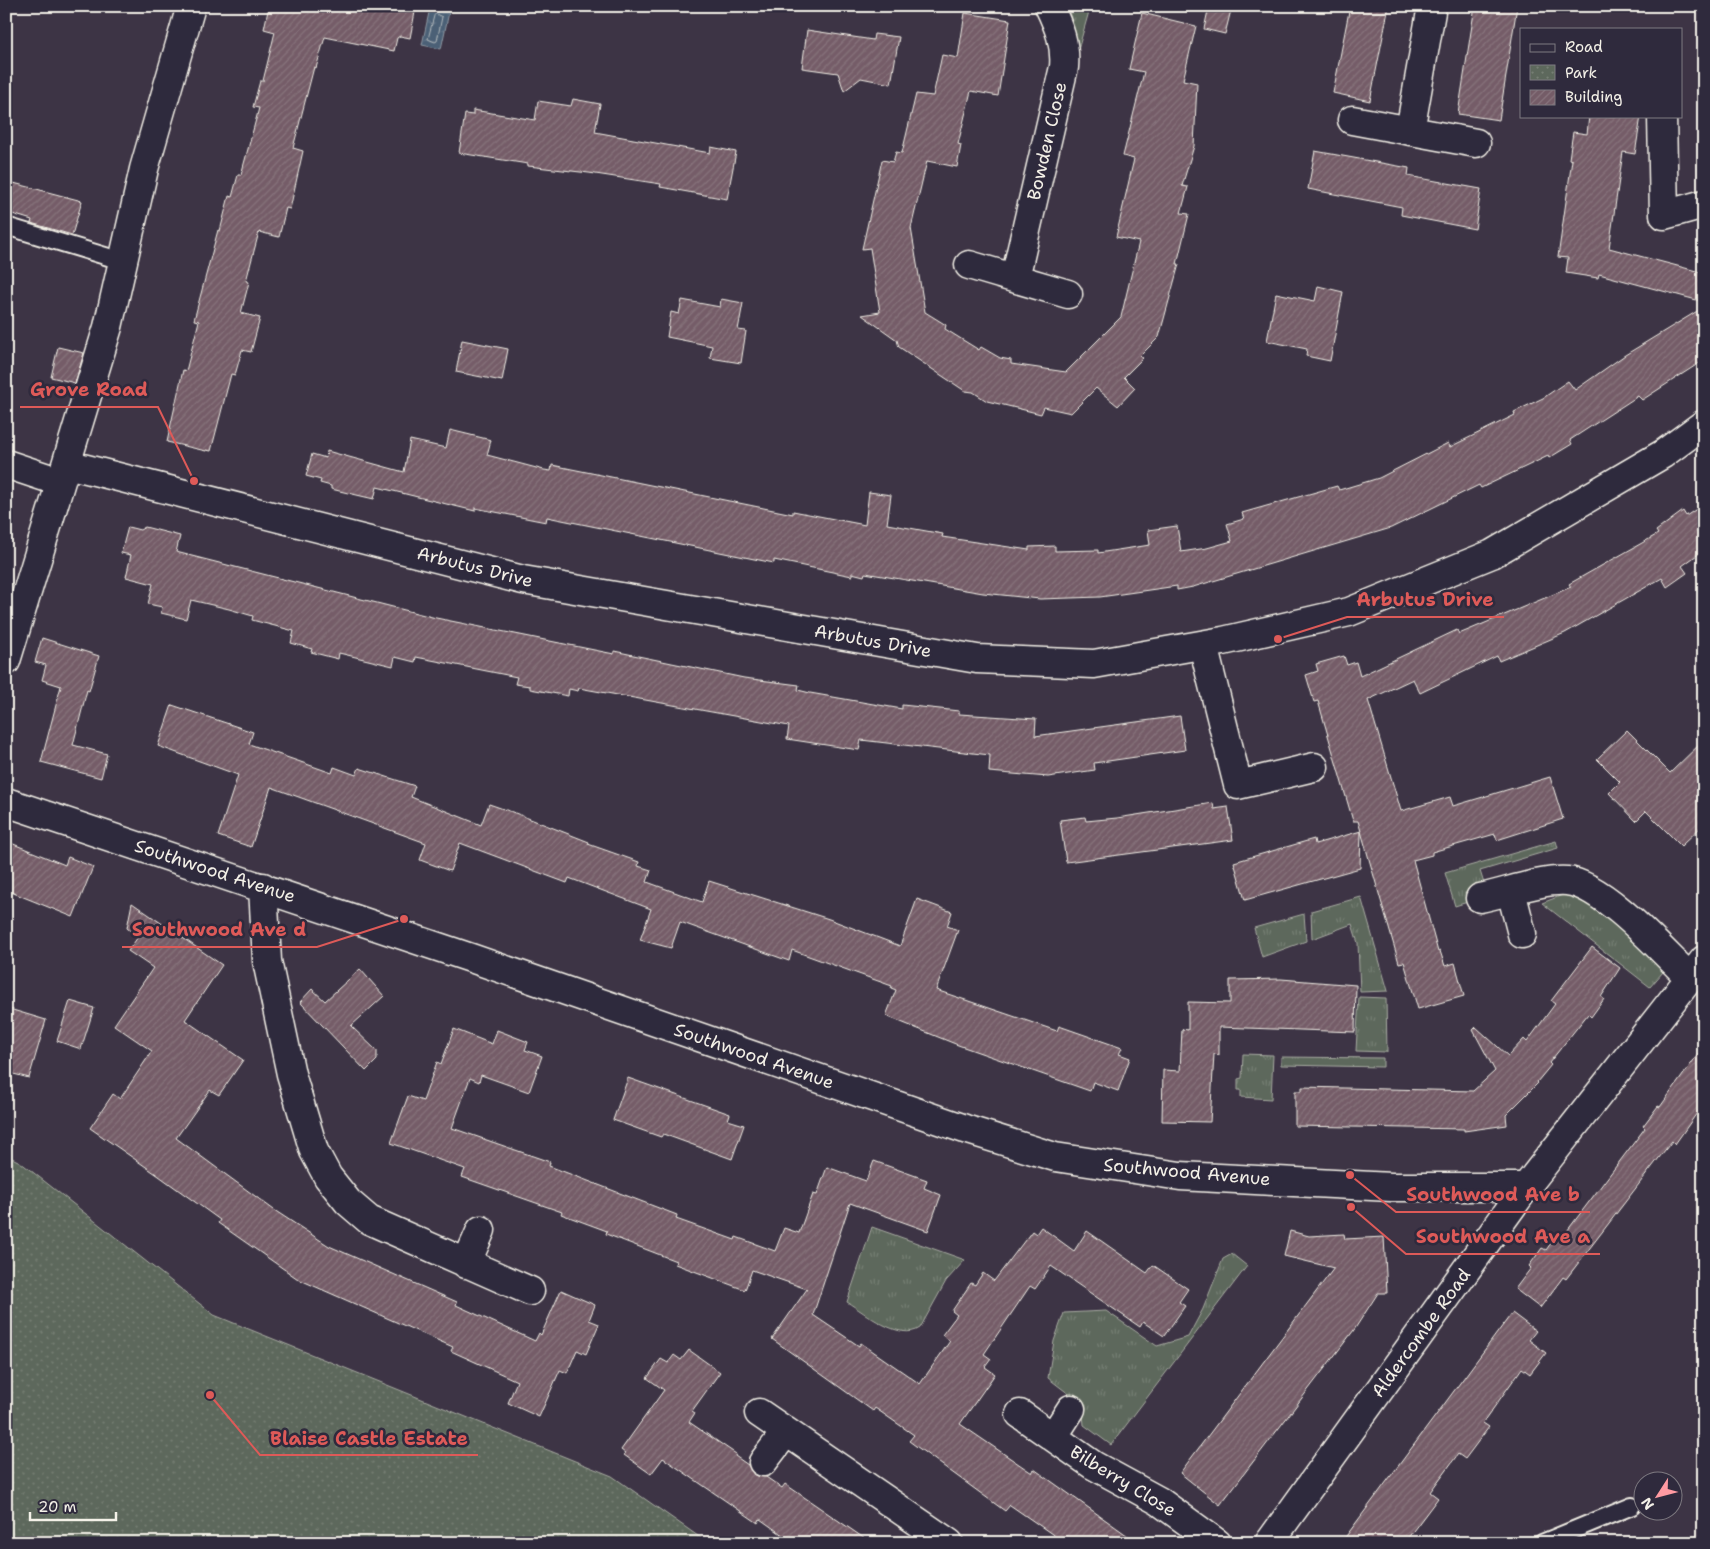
<svg xmlns="http://www.w3.org/2000/svg" width="1710" height="1549" font-family="'Shantell Sans',sans-serif">
<defs>
<pattern id="grass-tufts" width="24" height="20" patternUnits="userSpaceOnUse" patternTransform="scale(1.25)"><rect width="24" height="20" fill="#5d685c"/><path d="M3 7l-1-3M5 7V3M7 7l1-3M15 17l-1-3M17 17v-4M19 17l1-3" fill="none" stroke="#757e73"/></pattern>
<pattern id="park-dots" width="8" height="8" patternUnits="userSpaceOnUse" patternTransform="scale(1.25)"><rect width="8" height="8" fill="#5d685c"/><path d="M2 2h.1M6 6h.1" fill="none" stroke="#757e73" stroke-width="1.8" stroke-linecap="round"/></pattern>
<pattern id="water-ripples" width="26" height="14" patternUnits="userSpaceOnUse" patternTransform="scale(1.25)"><rect width="26" height="14" fill="#4b6076"/><path d="M2 4q2-2 4 0t4 0M15 11q2-2 4 0t4 0" fill="none" stroke="#66778a"/></pattern>
<pattern id="building-hatch" width="6" height="6" patternUnits="userSpaceOnUse" patternTransform="scale(1.25)"><rect width="6" height="6" fill="#745c67"/><path d="M-1 1l2-2M0 6l6-6M5 7l2-2" fill="none" stroke="#88747d"/></pattern>
</defs>
<rect width="100%" height="100%" fill="#3d3445"/>
<filter id="ink" filterUnits="userSpaceOnUse"><feTurbulence type="fractalNoise" baseFrequency=".02" numOctaves="2"/><feDisplacementMap in="SourceGraphic" scale="10" xChannelSelector="R" yChannelSelector="G"/><feConvolveMatrix kernelMatrix="1 2 1 2 8 2 1 2 1" color-interpolation-filters="sRGB"/></filter>
<g filter="url(#ink)">
<!-- grass -->
<path fill="url(#grass-tufts)" stroke="#a8aca2" d="M1071,6l19,2 -12,42c-8,-13 -10,-28 -7,-44z
M1556,841l2,7 -78,23 6,19 -12,10 -19,6 -10,-33z
M1574,894l14,4 73,68 2,6 -13,15 -108,-84 18,-7z
M1361,897l27,94 -28,1 -2,-49 -6,-19 -40,15 -1,-28z
M1304,914l2,27 -44,16 -8,-29z
M1359,997l27,1 1,54 -31,-1z
M1243,1054l30,1 -2,44 -30,-2v-7h-3v-11l4,-1z
M1281,1057l102,1v9l-102,-2z
M872,1227l93,33 -19,21 -26,47c-20,14 -55,-15 -73,-26z
M1232,1254l15,12 -136,179 -27,-20 -2,-21 -34,-26 6,-37 10,-28 42,-2 51,35 31,-9 15,-28 20,-50z"/>
<!-- park -->
<path fill="url(#park-dots)" stroke="#a8aca2" d="M6,1155l14,7 194,153 398,161 96,67h-702z"/>
<!-- water -->
<path fill="url(#water-ripples)" stroke="#8f9aa4" d="M430,8l19,4 -8,37 -19,-4z"/>
<g fill="none" stroke-linecap="round" stroke-linejoin="round">
<!-- shore -->
<path stroke="#b0b7ba" stroke-width="1" d="M436,14l6,3 -5,24 -2,1 -7,-3 6,-23z"/>
</g>
<!-- building -->
<path fill="url(#building-hatch)" stroke="#f4f1e8" d="M269,6h134l-1,4 13,2 -5,26 -10,-2 -3,2 -3,13 -69,-14 -9,31 -2,-1 -21,81 10,3 -13,58 -4,-1 -7,29 -20,-5 -13,49 3,1 -8,31 19,5 -9,34 -9,-2 -7,25 -4,-1 -20,77 -5,-1v1l-39,-9 16,-72 3,1 13,-50 -5,-1 24,-90 2,1 9,-35 3,1 6,-22h3l18,-67 -6,-1 7,-26h3l12,-49 -11,-3z
M1209,6l22,4 -6,24 -21,-5z
M1350,6h39l-19,95 -37,-8z
M1475,6h42l-18,114 -41,-6z
M965,13l45,7 -12,76 -27,-5 -13,53 3,1 -4,22 -30,-6 -16,67 14,84 21,13 -1,4 34,21 2,-3 19,11 11,2v4l55,8 55,-55 18,-75 -23,-5 18,-78 -11,-3 21,-84 -15,-3 13,-56 54,13 -13,54 14,3 -3,63 -12,40 6,1 -7,26 8,1 -12,50h2l-20,73 -19,19 3,2 -19,19 11,11 -17,18 -22,-18 -25,25 -27,-6 -3,7 -54,-13 -14,-9 -8,-1 -66,-44 -2,-7 -35,-25 18,-3 -10,-64 -8,1 20,-89 11,2 3,-10 6,1 14,-59 17,2 9,-41 16,3z
M807,30l66,10 1,-6 25,3 -8,47 -30,-6 -17,13 -6,-18 -36,-5z
M573,99l27,5 -5,28 115,21 1,-6 25,5 -9,47 -67,-12 1,-3 -72,-11 -61,-7v-2l-69,-11 6,-39 8,1v-5l62,10 3,-19 33,5z
M1589,116h52l-6,38 -12,-2 -14,96 95,25v29l-105,-28 -1,4 -32,-5 2,-15 -10,-1 14,-97 -3,-1 2,-14 2,-13 14,2z
M1315,151l94,17 -1,8 73,13 -6,40 -74,-14 1,-8 -94,-18z
M6,181l76,20 -10,34 -41,-12 1,-3 -26,-8z
M1318,286l25,6 -13,69 -24,-5 1,-7 -40,-8 9,-48 39,8z
M721,299l22,4 -5,27 8,1 -5,32 -31,-5 2,-12 -45,-9 4,-25 8,2 3,-14 38,7z
M1704,307v53l-62,40 -4,-4 -68,44 2,4 -23,14 -1,-2 -67,32 -2,-3 -88,43 -198,59 -16,3v-4l-77,11 -60,2 -57,-6 -118,-20 -1,3 -12,-3v3l-78,-16v3l-227,-46 -1,5 -71,-14v3l-98,-24 -3,12 -43,-10v-3l-11,-3 1,-3 -15,-4 6,-22 14,4 1,-7 77,21 6,-32 36,8 4,-18 41,10 -4,15 57,15 7,1 1,-6 241,49v-3l72,14 4,-33 22,3 -4,29 56,10 -1,3 87,13v-3l26,-1v5l43,-1v3l52,-8 -2,-15 29,-4 4,26 26,-4 25,-7 -5,-17 17,-5 -2,-6 95,-27 2,4 40,-12 69,-35 2,4 65,-32 -1,-3 29,-14 25,-17 7,9 50,-35z
M462,340l46,9 -6,32 -46,-9z
M58,347l26,6 -9,30 -24,-6z
M1704,504v46l-22,16 5,7 -20,14 -5,-9 -97,55 -66,28 -2,-5 -77,37 -7,-14 -45,21 33,111 49,-14 3,9 97,-29 13,42 -66,21 -2,-6 -63,18v3l-19,5 25,92 2,-1 5,15 10,-3 9,33 -46,13 -14,-47 -5,1 -41,-142h-5l-35,-120 -4,1 -8,-27 12,-4 -2,-7 28,-8 3,9 9,-3 4,14 97,-46 2,4 112,-47 -2,-3 89,-50 -2,-3 27,-20 3,5z
M128,527l12,3 5,-3 35,9 -4,16 260,66 178,36v-3l130,27 55,7 -1,5 12,3 92,16v-4l57,6v3l77,5 -1,17 145,-20 5,34 -91,13 1,7 -47,7 -59,-5 1,-17 -129,-15 -2,10 -72,-11 2,-13 -210,-38 -1,3 -9,-2 -1,7 -38,-7v-3l-15,-2 2,-7 -101,-20 -1,5 -20,-5 -2,9 -54,-13 -1,6 -27,-7 1,-3 -21,-6 3,-12 -42,-11 1,-4 -24,-7 -38,-9 -5,19 -25,-6 1,-6 -14,-3 5,-20 -27,-7 5,-22 -10,-2z
M42,638l57,18 -10,35 -2,-1 -14,55 34,9 -6,24 -60,-16 20,-76 -19,-6 4,-15 -11,-3z
M172,705l81,27 -4,12 83,29 2,-6 22,8 3,-7 56,18 -4,11 70,28 8,-21 26,9 74,29 -1,2 51,18 -1,4 13,4 -4,12 55,20 7,-21 120,38 71,27 17,-47 35,13 -5,14 11,4 -22,60 121,41 2,-5 63,22 -3,6 11,4 -12,33 -25,-9 -3,9 -132,-46 -72,-29 10,-26 -5,-2 1,-2 -53,-19 -47,-17 -3,11 -109,-39 -9,26 -31,-8 11,-31 -82,-31 -2,5 -107,-40 -10,28 -30,-11 6,-17 -155,-56 -20,60 -33,-11 20,-61 -80,-29z
M1627,730l43,43 34,-33v84l-23,22 -35,-35 -10,10 -27,-28 11,-11 -23,-23z
M1213,803l1,6 14,-2 5,33 -167,22 -6,-42 25,-3 1,4 31,-3z
M1361,831l-1,37 -115,32 -11,-38 80,-23 1,5z
M6,841l59,24 3,-8 25,10 -20,50 -67,-27z
M132,903l90,62 -37,55 58,40 -24,35 -9,-5 -34,48 98,72 55,36 128,56 -1,3 79,36 4,-8 2,2 20,-45 34,15 -6,15 10,4 -13,30 -9,-4 -10,23 -7,-3 -21,47 -31,-14 9,-22 -66,-30 2,-4 -155,-68 -80,-56 2,-3 -61,-44 -69,-48 23,-34 7,5 32,-48 -38,-26 39,-57 -25,-17 10,-14 -11,-9z
M1592,947l28,21 -19,29 3,2 -13,18 -3,-3 -39,49 2,2 -14,17 1,1 -32,32 1,10 -43,6v-2l-169,-3v-35h7v-4l171,4 22,-20 -22,-41 3,-3 32,29 16,-17 3,3 28,-38 -4,-3z
M360,969l24,27 -33,30 26,25v9l-11,11 -66,-69 12,-13 13,12z
M1281,979l75,6 -1,47 -136,-5v28l-5,-1 -4,68 -48,-1 1,-51 17,1 2,-42 6,1v-28l42,1v-23z
M70,1001l24,7 -13,41 -24,-8z
M6,1008l40,12 -17,58 -23,-6z
M454,1029l38,15 5,-14 31,12 -3,8 17,6 -13,36 -48,-17 -2,7 -9,-4 -18,50 98,34 -1,4 128,49 -1,4 59,21 1,-3 39,14 9,-23 15,5 14,-39 4,1 10,-28 39,14 8,-20 53,19 -3,8 17,7 -13,36 -78,-28 -37,112 46,31 2,-3 59,41 30,-43 -8,-6 15,-20 -5,-4 19,-28 4,2 8,-12 11,8 38,-50 4,3 5,-7 33,24 13,-20 60,42 6,-8 35,24 -9,13 6,4 -21,30 -21,-14 -3,5 -89,-61 -16,23 -5,-3 -46,68 7,5 -6,8 10,7 -35,50 72,49 2,-4 104,74h-73l-55,-38 -5,6 -96,-70 5,-6 -39,-27 -2,3 -101,-72 35,-50 -55,-19 -7,20 -70,-26 1,-3 -70,-27 1,-3 -46,-17 1,-2 -100,-35 3,-8 -74,-26 17,-47 15,5 14,-39 4,2z
M1704,1046v57l-29,41 -3,-3 -106,138 -3,-2 -23,31 -25,-19 16,-21 -2,-2 13,-18 4,2 13,-18 5,3 81,-107 -2,-2 15,-20 2,1z
M628,1078l102,36 -2,6 16,5 -12,34 -69,-25 -2,3 -48,-17z
M1290,1231l19,5 35,-2 1,5 39,-2 3,56h-9l-24,37 -134,175 -40,-32 154,-205 -50,-12z
M1512,1313l24,18 -7,9 17,13 -16,21 -8,-6 -39,55 6,4 -24,32 -7,-5 -28,38 8,6 -34,45h-63z
M689,1350l31,22 -28,39 3,2 -6,9 47,32 -1,2 13,9 6,10 12,2 16,11 3,-4 86,59h-77l-34,-24 -2,4 -95,-65 -12,16 -27,-19 1,-2 -4,-3 43,-60 -17,-12 14,-19 7,4 6,-8 7,5z"/>
<g fill="none" stroke-linecap="round" stroke-linejoin="round">
<defs>
<path id="service" d="M6,226l119,36
M1542,1543l90,-37"/>
<path id="minor" d="M1662,116l2,99 40,-11
M1352,120l124,23
M1410,131l22,-125
M969,265l99,29
M1015,278l49,-211c2,-22 -5,-40 -15,-61
M6,464l54,18
M67,464l456,116 454,79 117,5 129,-23 126,-29 143,-58 171,-100 41,-30
M1203,645l35,140 76,-18
M6,661l102,-334 36,-158 47,-163
M6,802l465,156 494,171 90,28 125,19 211,11h135
M263,887l4,74 24,113 23,77 14,26 20,25 21,18 161,71
M1511,891l11,43
M1480,898c26,-5 62,-19 87,-17 37,4 96,71 123,97
M466,1264l15,-34
M759,1413l190,130
M1020,1414l73,51 66,36 58,42
M1053,1437l18,-28
M763,1462l23,-30
M1269,1543l257,-356 178,-227"/>
</defs>
<!-- service casing -->
<use href="#service" stroke="#f4f1e8" stroke-width="20"/>
<!-- minor casing -->
<use href="#minor" stroke="#f4f1e8" stroke-width="31"/>
<!-- service -->
<use href="#service" stroke="#2f2a3d" stroke-width="16"/>
<!-- minor -->
<use href="#minor" stroke="#2f2a3d" stroke-width="28"/>
</g>
</g>
<g text-anchor="middle" stroke-width="5" stroke-linejoin="round" paint-order="stroke">
<!-- street labels -->
<g font-size="18" fill="#f4f1e8" stroke="#2f2a3d">
<text transform="translate(1047 141) rotate(-77)" y="6">Bowden Close</text>
<text transform="translate(475 567) rotate(14)" y="6">Arbutus Drive</text>
<text transform="translate(873 641) rotate(10)" y="6">Arbutus Drive</text>
<text transform="translate(215 871) rotate(18)" y="6">Southwood Avenue</text>
<text transform="translate(754 1056) rotate(19)" y="6">Southwood Avenue</text>
<text transform="translate(1187 1172) rotate(5)" y="6">Southwood Avenue</text>
<text transform="translate(1421 1333) rotate(-54)" y="6">Aldercombe Road</text>
<text transform="translate(1123 1481) rotate(31)" y="6">Bilberry Close</text>
</g>
</g>
<!-- callouts -->
<path fill="none" stroke="#de5a58" stroke-width="2" d="M194 481L158 407H20M1278 639L1347 617H1504M404 919L317 947H122M1350 1175L1396 1212H1590M1351 1207L1406 1254H1600M210 1395L260 1455H478"/>
<g fill="#de5a58" stroke="#2f2a3d" stroke-width="2">
<circle cx="194" cy="481" r="5"/>
<circle cx="1278" cy="639" r="5"/>
<circle cx="404" cy="919" r="5"/>
<circle cx="1350" cy="1175" r="5"/>
<circle cx="1351" cy="1207" r="5"/>
<circle cx="210" cy="1395" r="5"/>
</g>
<g font-size="19" text-anchor="middle" font-weight="bold" fill="#de5a58" stroke="#2f2a3d" stroke-width="5" stroke-linejoin="round" paint-order="stroke">
<text x="89" y="396">Grove Road</text>
<text x="1425" y="606">Arbutus Drive</text>
<text x="219" y="936">Southwood Ave d</text>
<text x="1493" y="1201">Southwood Ave b</text>
<text x="1503" y="1243">Southwood Ave a</text>
<text x="369" y="1445">Blaise Castle Estate</text>
</g>
<!-- margin -->
<rect width="1710" height="1549" fill="none" stroke="#2f2a3d" stroke-width="25"/>
<rect x="12" y="12" width="1685" height="1524" fill="none" stroke="#f4f1e8" stroke-width="2" filter="url(#ink)"/>
<!-- legend -->
<rect x="1520" y="28" width="162" height="90" fill="#2f2a3d" stroke="#7e7a81"/>
<rect x="1530" y="44" width="25" height="8" fill="#2f2a3d" stroke="#7e7a81"/>
<text x="1565" y="52" font-size="15" fill="#f4f1e8">Road</text>
<rect x="1530" y="65" width="25" height="15" fill="url(#park-dots)" stroke="#7e7a81"/>
<text x="1565" y="78" font-size="15" fill="#f4f1e8">Park</text>
<rect x="1530" y="90" width="25" height="15" fill="url(#building-hatch)" stroke="#7e7a81"/>
<text x="1565" y="102" font-size="15" fill="#f4f1e8">Building</text>
<!-- north arrow -->
<g transform="translate(1658 1496) rotate(234)"><circle r="24" fill="#2f2a3d" stroke="#7e7a81"/>
<path d="M0-4L9 19L0 12L-9 19Z" fill="#ff9aa2"/>
<text y="-8" font-size="14" font-weight="bold" text-anchor="middle" fill="#f4f1e8">N</text>
</g>
<!-- scale -->
<path d="M30 1512v8h86v-8" fill="none" stroke="#f4f1e8" stroke-width="2.5"/>
<text x="38" y="1512" font-size="15" fill="#f4f1e8" stroke="#2f2a3d" stroke-width="4" paint-order="stroke">20 m</text>
</svg>
